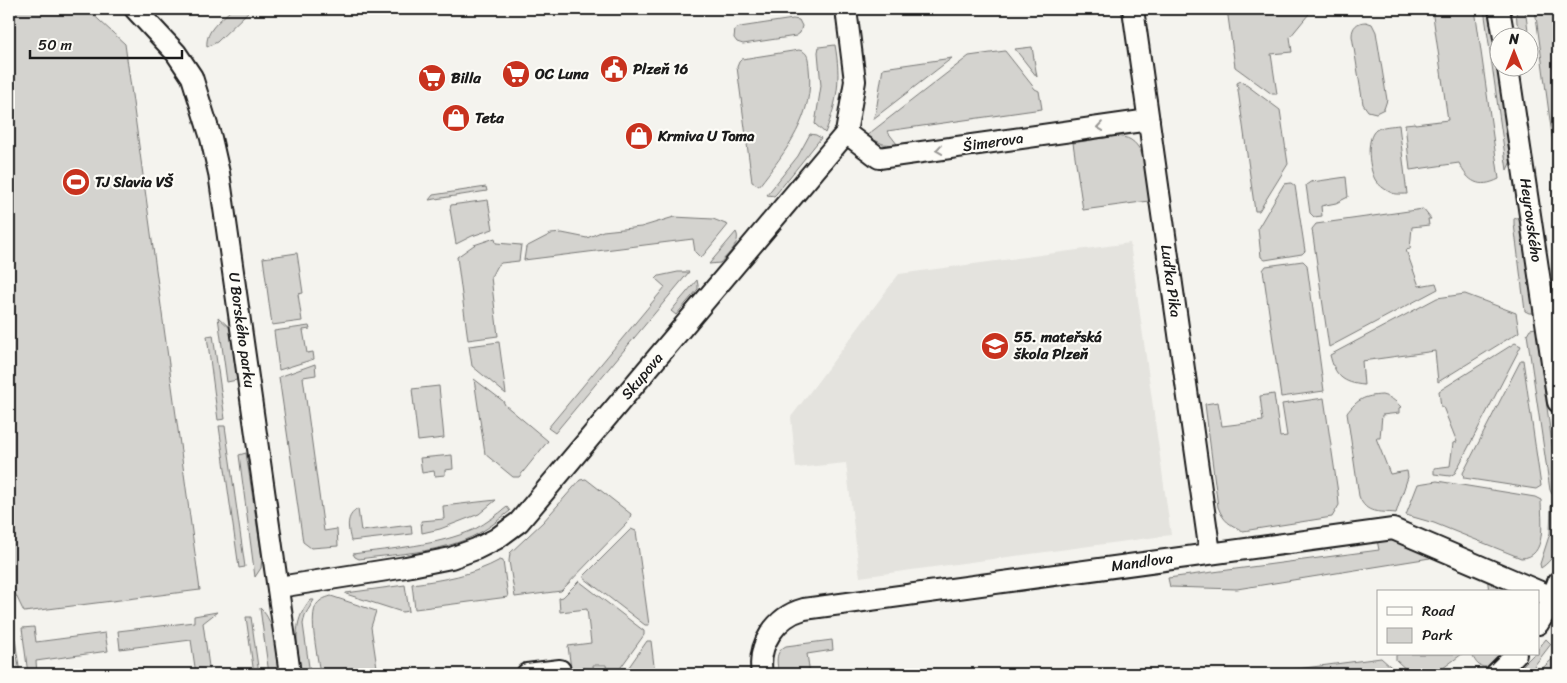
<svg xmlns="http://www.w3.org/2000/svg" width="1567" height="683" font-family="Sriracha,sans-serif">
<rect width="100%" height="100%" fill="#f4f3ee"/>
<filter id="ink" filterUnits="userSpaceOnUse"><feTurbulence type="fractalNoise" baseFrequency=".02" numOctaves="2"/><feDisplacementMap in="SourceGraphic" scale="10" xChannelSelector="R" yChannelSelector="G"/><feConvolveMatrix kernelMatrix="1 2 1 2 8 2 1 2 1" color-interpolation-filters="sRGB"/></filter>
<g filter="url(#ink)">
<!-- built -->
<path fill="#e4e3de" d="M1130,243l41,292 -311,42 -14,-114 -50,5 -5,-51 108,-143z"/>
<!-- green -->
<path fill="#d4d3cf" stroke="#787876" d="M9,9h78l38,35 75,546 -176,22 -15,-31z
M232,9h19l-34,33 -10,5c-2,-17 14,-27 25,-38z
M1227,9h86l-23,28 2,15 -21,2 6,40h-5l-37,-27z
M1432,9h43l24,170c-20,10 -31,3 -40,-16l-49,7 -5,-46 10,-1v1l33,-4z
M1484,9h8l20,143 -1,9 -4,9z
M1516,9h9l4,28 -12,-14z
M1535,9h23v171z
M793,19l6,1 3,6 -2,7 -4,3 -53,8 -6,-2 -3,-4 1,-9 5,-2z
M1366,22l6,2 4,8 11,68 -3,9 -8,4 -8,-2 -5,-7 -11,-68c0,-9 5,-14 14,-14z
M835,45c6,33 3,56 -10,88l-10,-9 6,-38 -3,-34 1,-5z
M1032,47l5,30 -22,-28z
M799,50c10,2 9,9 10,18 6,47 -23,83 -50,118l-7,-4 -15,-115 2,-5 3,-3z
M1005,51l30,38 4,2 3,18 -155,22 10,13 -1,1 -13,-1 -17,-8 103,-80z
M952,58l-79,61 3,-8 7,-43z
M1241,81l39,29 8,54 -29,47h-4l-18,-128z
M1399,125l8,69c-7,0 -13,1 -19,-3 -4,-2 -9,-6 -12,-10 -7,-10 -11,-43 0,-51 6,-4 16,-4 23,-5z
M810,134l6,1 5,3 -44,55 -3,3 -7,-1 31,-39z
M1116,136c4,1 11,1 15,4 17,11 16,43 18,61l-66,9 -10,-67z
M1346,177l2,20 -12,6 -15,3 1,10 -8,1 -4,-4 -4,-28 6,-4v1z
M1291,183l4,3 10,65 -3,3 -37,6 -4,-3 -3,-29 26,-44z
M486,187l1,4 -58,9 4,-5z
M488,200l5,29 -21,7 -16,8 -6,-35 1,-4z
M1423,209l8,10h-3l1,6 -17,2 -2,22 -4,1 13,36 17,-3 2,6 -109,58 -17,-118 4,-5z
M1521,216l13,97h-5l-4,-2 -11,-87v-5z
M674,217l39,2 15,6 -27,33 -6,-6 -2,-13 -169,21 2,-13 25,-13 11,-1 25,5 16,-7 38,-4z
M736,232c6,11 -9,23 -16,31l-11,1z
M495,238l1,5 25,2 -2,16 -18,2 -5,4 -5,10 7,59 -30,4 -11,-83 17,-12z
M297,253l6,40 -5,1 4,27 -30,4 -9,-67z
M1303,261l4,4 17,126 -43,6 -18,-127 3,-4z
M678,272h11l-134,161 -7,-5 117,-141 -9,-8 3,-3z
M697,280l1,5v4l-22,26 -5,-4z
M1465,294l51,19 3,19 -81,50 -3,-31 -73,10 2,24c-21,-2 -29,-9 -34,-30l107,-57z
M218,317l12,11 7,52 -10,2z
M309,326l1,3 -7,1 4,23 6,-1 1,7 -35,11 -5,-39z
M1536,328l22,159v8l-6,-1 -2,-4 -23,-156 3,-5z
M213,335l12,84 -7,1 -11,-84z
M499,342l7,52 -34,-28 -3,-20z
M1515,343l6,3 -66,127 -5,3 -16,-2v-6l16,-2 3,-23 4,-1 -14,-35h-2l-2,-16z
M1521,360h2l18,126 -5,3 -72,-11 -1,-5z
M315,364l1,11 -13,2 21,154 13,-2 1,17 -27,2 -8,-6 -24,-165z
M474,379l29,22 2,4 43,36 -29,36h-6l-28,-23z
M439,386l5,52 -26,3 -6,-52z
M1274,394l6,43 7,-1 -5,-32 42,-6 14,95 1,12 -7,12 -89,14c-14,-7 -19,-9 -25,-24l-13,-103 13,-2 4,24 41,-5 -3,-25z
M1382,395c8,2 13,5 19,12l-2,1v5l-17,2 -2,23h-4l14,36 17,-3 1,6 -12,36c-17,-2 -30,2 -37,-17l-12,-83c11,-14 17,-17 35,-18z
M219,426h6l20,141 -6,1z
M246,453l16,105 -1,10 -6,9 -16,-122z
M452,455l1,14 -8,1v5l-10,1 -1,-5 -12,2 -2,-15z
M586,479l45,35 -2,7 -68,70 -46,6 -6,-36 1,-8 33,-31 37,-42z
M1437,481l98,16 6,3c0,18 7,58 -20,58l-87,-35 -28,-8 12,-31z
M496,500l-17,14 -39,15 -18,4 -1,-12 23,-2 -1,-13z
M1556,504h2c0,25 7,48 -17,64l-1,-4 10,-31 1,-27z
M507,507l3,4c-8,6 -16,13 -24,18 -37,24 -85,24 -127,30l-4,-2 -2,-3c40,-6 84,-8 122,-25 11,-6 22,-14 32,-22z
M358,509l3,22 50,-6 1,9 -61,7c-3,-13 -6,-25 7,-32z
M631,529l5,2 13,94h-4l-61,-47v-2z
M1377,540l21,1 32,15v2l-193,31 -67,-2 -2,-9 211,-28z
M500,560l3,1 5,36 -93,12 -3,-25c31,-4 61,-9 88,-24z
M1487,576l32,16h-30z
M579,581l65,50v4l-28,39h-9l-1,-9h-13l1,9c-8,0 -18,1 -23,-5l-3,-23 23,-3 -4,-34 -27,3 -1,-14 4,-1z
M405,585l4,26 -7,1 -56,-18v-1z
M331,596l45,15 -5,16 7,47h-58c-2,-16 -12,-58 -3,-70 4,-5 8,-6 14,-8z
M310,600h4l-9,15 -2,9 7,50h-8c-5,-27 -11,-51 8,-74z
M260,608c17,15 15,45 18,66h-9z
M217,612l-14,11 7,51h-14l-5,-34 -71,9 -2,-18 76,-9v-6z
M246,617h5l8,57h-5z
M34,627l2,15 69,-9 3,18 -72,10 1,13h-9l-6,-46z
M9,639h6l5,35h-11z
M1546,639l5,5 -23,30h-14l20,-20h4v-5z
M832,640l1,10 -26,4 3,20h-31c-2,-11 -5,-22 7,-28z
M647,641h4l4,33h-31z
M1400,654h62l-27,20h-24l-15,-14v-5z
M1476,654h23l-13,13c-8,0 -10,-5 -13,-10z
M1558,654v20h-22z
M1381,658l18,16h-140z"/>
<g fill="none" stroke-linecap="round" stroke-linejoin="round">
<defs>
<path id="minor" d="M135,9l41,44 16,24 19,61 8,35 71,501
M1133,9l77,544
M1499,9l5,29
M1508,68l50,334
M846,133l33,25 270,-38
M279,587l127,-20 45,-9 25,-9 20,-10 23,-17 327,-389 9,-52 -9,-72
M1538,624l11,-18 9,-24
M527,674l33,-4
M762,674c-5,-29 13,-57 42,-65l589,-80 159,68
M1496,674l20,-20"/>
</defs>
<!-- minor casing -->
<use href="#minor" stroke="#1c1c1c" stroke-width="24"/>
<!-- minor -->
<use href="#minor" stroke="#fdfcf7" stroke-width="20"/>
</g>
<!-- one-way arrows -->
<defs><path id="oneway-chevron" d="M-2-3.5L2.5 0L-2 3.5" fill="none" stroke-width="1.6" stroke-linecap="round" stroke-linejoin="round" transform="scale(1.25)"/></defs>
<g stroke="#989794">
<use href="#oneway-chevron" transform="translate(1100 127) rotate(172)"/>
<use href="#oneway-chevron" transform="translate(939 150) rotate(172)"/>
</g>
</g>
<!-- icons -->
<defs>
<symbol id="civic-disc" viewBox="-11 -11 22 22"><circle r="9.5" fill="#c8321e" stroke="#fdfcf7"/><path d="M-.6-6.5H3V-4.5H.6V-3L4-1V1h2V6H-6V1h2V-1L-.6-3ZM-1.2 2.5V6h2.4V2.5Z" fill="#fff"/></symbol>
<symbol id="supermarket-disc" viewBox="-11 -11 22 22"><circle r="9.5" fill="#c8321e" stroke="#fdfcf7"/><path d="M-6-5.5h2.5l.6 2H6L4.5 2H-2.5L-4.4-4H-6ZM-1.5 3.2a1.3 1.3 0 1 0 .1 0ZM3 3.2a1.3 1.3 0 1 0 .1 0Z" fill="#fff"/></symbol>
<symbol id="shop-disc" viewBox="-11 -11 22 22"><circle r="9.5" fill="#c8321e" stroke="#fdfcf7"/><path d="M-5-2.5h2.3a2.7 3.5 0 0 1 5.4 0H5L5.5 6h-11ZM-1.5-2.5h3a1.5 2.3 0 0 0-3 0Z" fill="#fff"/></symbol>
<symbol id="stadium-disc" viewBox="-11 -11 22 22"><circle r="9.5" fill="#c8321e" stroke="#fdfcf7"/><path d="M0-5a6.5 5 0 1 0 0 10a6.5 5 0 1 0 0-10ZM-3.5-1.8h7v3.6h-7Z" fill="#fff"/></symbol>
<symbol id="school-disc" viewBox="-11 -11 22 22"><circle r="9.5" fill="#c8321e" stroke="#fdfcf7"/><path d="M0-5L7-2L0 1L-7-2ZM-4 1L0 2.5L4 1V4Q0 6-4 4Z" fill="#fff"/></symbol>
</defs>
<g fill-rule="evenodd">
<use href="#civic-disc" x="598" y="53" width="32" height="32"/>
<use href="#supermarket-disc" x="500" y="58" width="32" height="32"/>
<use href="#supermarket-disc" x="416" y="62" width="32" height="32"/>
<use href="#shop-disc" x="440" y="102" width="32" height="32"/>
<use href="#shop-disc" x="623" y="120" width="32" height="32"/>
<use href="#stadium-disc" x="60" y="166" width="32" height="32"/>
<use href="#school-disc" x="979" y="330" width="32" height="32"/>
</g>
<g text-anchor="middle" stroke-width="4.5" stroke-linejoin="round" paint-order="stroke">
<!-- poi labels -->
<g font-size="15" font-weight="bold" fill="#1c1c1c" stroke="#fdfcf7" text-anchor="start">
<text x="633" y="74">Plzeň 16</text>
<text x="535" y="79">OC Luna</text>
<text x="451" y="83">Billa</text>
<text x="475" y="123">Teta</text>
<text x="658" y="141">Krmiva U Toma</text>
<text x="95" y="187">TJ Slavia VŠ</text>
<text x="1014" y="342">55. mateřská<tspan x="1014" dy="17">škola Plzeň</tspan></text>
</g>
<!-- street labels -->
<g font-size="15" fill="#1c1c1c" stroke="#fdfcf7">
<text transform="translate(993 142) rotate(-8)" y="5">Šimerova</text>
<text transform="translate(1531 220) rotate(82)" y="5">Heyrovského</text>
<text transform="translate(1171 281) rotate(82)" y="5">Luďka Pika</text>
<text transform="translate(242 330) rotate(82)" y="5">U Borského parku</text>
<text transform="translate(642 376) rotate(-50)" y="5">Skupova</text>
<text transform="translate(1142 562) rotate(-8)" y="5">Mandlova</text>
</g>
</g>
<!-- margin -->
<rect width="1567" height="683" fill="none" stroke="#fdfcf7" stroke-width="30"/>
<rect x="15" y="15" width="1537" height="653" fill="none" stroke="#1c1c1c" stroke-width="2" filter="url(#ink)"/>
<!-- legend -->
<rect x="1377" y="590" width="162" height="65" fill="#fdfcf7" stroke="#a3a29f"/>
<rect x="1387" y="607" width="25" height="8" fill="#fdfcf7" stroke="#a3a29f"/>
<text x="1422" y="616" font-size="15" fill="#1c1c1c">Road</text>
<rect x="1387" y="628" width="25" height="15" fill="#d4d3cf" stroke="#a3a29f"/>
<text x="1422" y="640" font-size="15" fill="#1c1c1c">Park</text>
<!-- north arrow -->
<g transform="translate(1514 52)"><circle r="24" fill="#fdfcf7" stroke="#a3a29f"/>
<path d="M0-4L9 19L0 12L-9 19Z" fill="#c8321e"/>
<text y="-8" font-size="14" font-weight="bold" text-anchor="middle" fill="#1c1c1c">N</text>
</g>
<!-- scale -->
<path d="M30 50v8h152v-8" fill="none" stroke="#1c1c1c" stroke-width="2.5"/>
<text x="38" y="50" font-size="15" fill="#1c1c1c" stroke="#fdfcf7" stroke-width="4" paint-order="stroke">50 m</text>
</svg>
